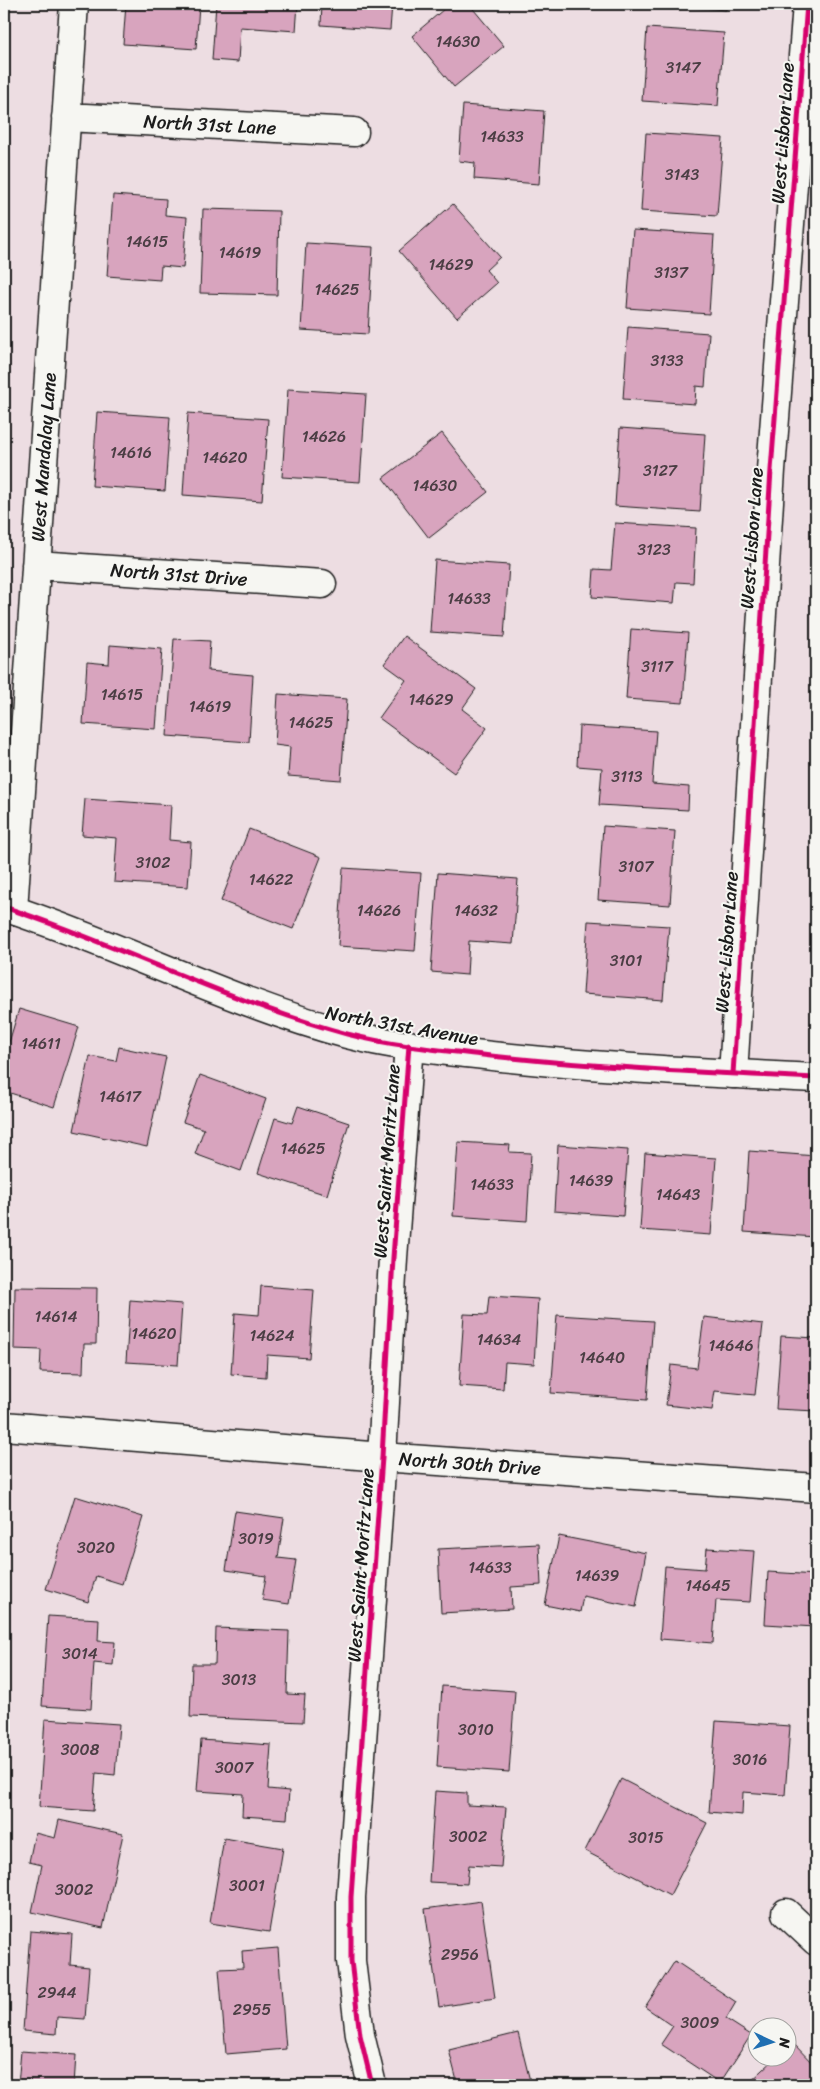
<svg xmlns="http://www.w3.org/2000/svg" width="820" height="2089" font-family="Sriracha,sans-serif">
<rect width="100%" height="100%" fill="#eddde2"/>
<filter id="ink" filterUnits="userSpaceOnUse"><feTurbulence type="fractalNoise" baseFrequency=".02" numOctaves="2"/><feDisplacementMap in="SourceGraphic" scale="10" xChannelSelector="R" yChannelSelector="G"/><feConvolveMatrix kernelMatrix="1 2 1 2 8 2 1 2 1" color-interpolation-filters="sRGB"/></filter>
<g filter="url(#ink)">
<!-- building -->
<path fill="#d8a4be" stroke="#1c1c1c" d="M126,4h73l-3,45 -73,-5z
M216,4h82l-2,27 -56,-4 -2,35 -26,-2z
M322,4h70l-2,26 -69,-5z
M450,4h19l35,42 -50,41 -42,-51z
M651,4h76l-1,6z
M647,28l77,5 -6,73 -76,-5z
M463,105l81,6 -5,73 -65,-5 1,-16 -16,-2z
M646,133l77,5 -6,78 -76,-5z
M113,195l53,4 -1,16 22,2 -4,51 -22,-2 -1,14 -53,-4z
M453,204l47,53 -14,13 11,13 -40,35 -58,-67z
M203,209l76,2 -2,84 -77,-2z
M633,230l81,5 -5,79 -82,-6z
M306,243l67,4 -5,87 -67,-4z
M628,327l81,6 -4,54 -9,-1 -1,18 -72,-5z
M288,389l78,5 -6,88 -78,-5z
M97,412l73,5 -5,74 -73,-5z
M188,413l80,6 -6,82 -79,-6z
M620,428l85,6 -5,78 -85,-6z
M442,433l46,59 -59,46 -46,-60z
M615,523l81,5 -3,55 -17,-1 -2,21 -82,-6 2,-28 17,1z
M435,560l74,5 -5,72 -74,-5z
M631,629l57,4 -5,70 -57,-4z
M404,636l72,53 -14,20 25,19 -33,45 -75,-55 27,-38 -22,-16z
M174,639l36,2 -2,30 45,4 -4,67 -82,-6z
M110,645l52,4 -6,80 -73,-5 4,-62 22,2z
M278,694l69,5 -6,81 -53,-4 2,-29 -15,-2z
M579,726l77,5 -4,53 37,3 -1,23 -89,-5 3,-37 -25,-2z
M85,799l86,6 -2,35 22,2 -3,45 -74,-5 3,-44 -35,-3z
M603,826l72,5 -5,74 -72,-5z
M249,829l72,28 -28,72 -72,-28z
M343,868l78,5 -6,78 -77,-5z
M438,873l80,6 -5,65 -44,-3 -2,34 -36,-3z
M588,921l81,5 -6,74 -80,-6z
M19,1009l60,18 -25,80 -50,-16v-32z
M119,1047l47,10 -19,90 -73,-16 16,-75 26,5z
M200,1075l66,24 -25,72 -46,-17 9,-25 -21,-7z
M298,1106l51,17 -22,72 -69,-22 17,-55 17,5z
M458,1142l52,3 -1,7 22,1 -4,68 -74,-5z
M558,1145l70,5 -5,66 -69,-5z
M749,1151l67,5 -1,81 -71,-5z
M645,1153l71,5 -5,77 -71,-5z
M261,1286l53,4 -5,68 -42,-3 -1,22 -35,-3 4,-61 24,2z
M15,1287l82,1 -1,56h-12l-1,29 -43,-1 1,-22 -27,-1z
M489,1296l49,3 -4,65 -29,-2 -2,27 -44,-3 5,-72 23,1z
M130,1300l52,4 -4,61 -52,-3z
M557,1315l96,6 -6,79 -96,-7z
M704,1317l59,7 -8,71 -40,-4 -3,19 -46,-5 5,-40 26,3z
M781,1336l35,2v73l-40,-2z
M75,1496l68,21 -21,67 -26,-8 -8,26 -42,-13z
M235,1511l49,7 -6,40 18,2 -7,44 -27,-4 4,-24 -40,-6z
M559,1536l87,17 -10,54 -53,-11 -3,16 -35,-7z
M539,1544l2,41 -30,2 1,22 -71,4 -3,-64z
M707,1548l47,3 -4,51 -34,-2 -3,43 -53,-4 5,-73 40,3z
M768,1572l48,3v71l-2,-1 1,-18 -50,-3z
M48,1616l51,3 -1,22 17,1 -2,23 -19,-2 -3,46 -49,-3z
M216,1628l73,3 -2,63 18,1 -2,27 -113,-5 2,-53h23z
M442,1686l73,5 -6,81 -72,-5z
M45,1719l74,5 -4,51 -19,-2 -3,38 -54,-4z
M716,1721l74,5 -5,69 -42,-3 -1,23 -33,-3z
M201,1740l70,5 -3,44 21,2 -2,28 -45,-3 1,-22 -46,-3z
M621,1779l86,44 -37,72 -85,-44z
M435,1791l32,2v12l39,2 -5,60 -32,-2 -2,19 -38,-2z
M59,1820l64,14 -20,94 -71,-16 10,-47 -13,-3 6,-29 20,5z
M224,1838l59,10 -14,84 -59,-9z
M481,1901l14,97 -56,9 -14,-98z
M30,1931l42,3 -2,31 19,2 -4,52 -28,-2 -1,17 -33,-3z
M278,1948l8,101 -60,5 -7,-85 24,-1 -1,-17z
M675,1961l61,41 -10,17 25,16 -31,48 -59,-39 12,-18 -28,-19z
M518,2033l13,52h-73l-9,-35z
M792,2042l24,25v18h-69l31,-29h10v-9z
M21,2051l55,4 -2,30h-56z"/>
<g fill="none" stroke-linecap="round" stroke-linejoin="round">
<defs>
<path id="minor" d="M66,117l288,15
M36,565l286,19
M13,910l61,-906
M733,1074l38,-604 36,-466
M4,1426l378,31 434,31
M786,1913l30,28
M372,2085l-12,-50 -9,-74v-64l31,-440 11,-199 16,-213"/>
<path id="tertiary" d="M4,907c116,38 225,95 343,127 50,13 103,17 154,23 105,11 210,16 315,21"/>
</defs>
<!-- minor casing -->
<use href="#minor" stroke="#1c1c1c" stroke-width="31"/>
<!-- tertiary casing -->
<use href="#tertiary" stroke="#1c1c1c" stroke-width="31"/>
<!-- minor -->
<use href="#minor" stroke="#f6f6f2" stroke-width="28"/>
<!-- tertiary -->
<use href="#tertiary" stroke="#f6f6f2" stroke-width="28"/>
<defs>
<path id="cycleway" d="M4,907c116,38 225,95 343,127 50,13 103,17 154,23 105,11 210,16 315,21
M733,1074l38,-604 36,-466
M372,2085l-12,-50 -9,-74v-64l31,-440 11,-199 16,-213"/>
</defs>
<!-- cycleway casing -->
<use href="#cycleway" stroke="#f6f6f2" stroke-width="8"/>
<!-- cycleway -->
<use href="#cycleway" stroke="#d6006c" stroke-width="5"/>
</g>
</g>
<g text-anchor="middle" stroke-width="4" stroke-linejoin="round" paint-order="stroke">
<!-- number labels -->
<g font-size="16" fill="#4b3e44">
<text x="458" y="47">14630</text>
<text x="683" y="73">3147</text>
<text x="502" y="142">14633</text>
<text x="682" y="180">3143</text>
<text x="147" y="247">14615</text>
<text x="240" y="258">14619</text>
<text x="451" y="270">14629</text>
<text x="671" y="278">3137</text>
<text x="337" y="295">14625</text>
<text x="667" y="366">3133</text>
<text x="324" y="442">14626</text>
<text x="131" y="458">14616</text>
<text x="225" y="463">14620</text>
<text x="660" y="476">3127</text>
<text x="435" y="491">14630</text>
<text x="654" y="555">3123</text>
<text x="469" y="604">14633</text>
<text x="657" y="672">3117</text>
<text x="122" y="700">14615</text>
<text x="431" y="705">14629</text>
<text x="210" y="712">14619</text>
<text x="311" y="728">14625</text>
<text x="627" y="782">3113</text>
<text x="153" y="868">3102</text>
<text x="636" y="872">3107</text>
<text x="271" y="885">14622</text>
<text x="379" y="916">14626</text>
<text x="476" y="916">14632</text>
<text x="626" y="966">3101</text>
<text x="41" y="1049">14611</text>
<text x="120" y="1102">14617</text>
<text x="303" y="1154">14625</text>
<text x="591" y="1186">14639</text>
<text x="492" y="1190">14633</text>
<text x="678" y="1200">14643</text>
<text x="56" y="1322">14614</text>
<text x="154" y="1339">14620</text>
<text x="272" y="1341">14624</text>
<text x="499" y="1345">14634</text>
<text x="731" y="1351">14646</text>
<text x="602" y="1363">14640</text>
<text x="256" y="1544">3019</text>
<text x="96" y="1553">3020</text>
<text x="490" y="1573">14633</text>
<text x="597" y="1581">14639</text>
<text x="708" y="1591">14645</text>
<text x="80" y="1659">3014</text>
<text x="239" y="1685">3013</text>
<text x="476" y="1735">3010</text>
<text x="80" y="1755">3008</text>
<text x="750" y="1765">3016</text>
<text x="234" y="1773">3007</text>
<text x="468" y="1842">3002</text>
<text x="646" y="1843">3015</text>
<text x="247" y="1891">3001</text>
<text x="74" y="1895">3002</text>
<text x="460" y="1960">2956</text>
<text x="57" y="1998">2944</text>
<text x="252" y="2015">2955</text>
<text x="700" y="2028">3009</text>
</g>
<!-- street labels -->
<g font-size="19" fill="#1c1c1c" stroke="#f6f6f2">
<text transform="translate(210 124) rotate(3)" y="7">North 31st Lane</text>
<text transform="translate(782 133) rotate(-86)" y="7">West Lisbon Lane</text>
<text transform="translate(43 457) rotate(-86)" y="7">West Mandalay Lane</text>
<text transform="translate(751 538) rotate(-86)" y="7">West Lisbon Lane</text>
<text transform="translate(179 574) rotate(4)" y="7">North 31st Drive</text>
<text transform="translate(726 942) rotate(-86)" y="7">West Lisbon Lane</text>
<text transform="translate(402 1025) rotate(10)" y="7">North 31st Avenue</text>
<text transform="translate(386 1161) rotate(-86)" y="7">West Saint Moritz Lane</text>
<text transform="translate(470 1463) rotate(4)" y="7">North 30th Drive</text>
<text transform="translate(360 1565) rotate(-86)" y="7">West Saint Moritz Lane</text>
</g>
</g>
<!-- margin -->
<rect width="820" height="2089" fill="none" stroke="#f6f6f2" stroke-width="20"/>
<rect x="10" y="10" width="800" height="2069" fill="none" stroke="#1c1c1c" stroke-width="2" filter="url(#ink)"/>
<!-- north arrow -->
<g transform="translate(772 2042) rotate(94)"><circle r="24" fill="#f6f6f2" stroke="#9f9f9c"/>
<path d="M0-4L9 19L0 12L-9 19Z" fill="#1f6fb2"/>
<text y="-8" font-size="14" font-weight="bold" text-anchor="middle" fill="#1c1c1c">N</text>
</g>
</svg>
